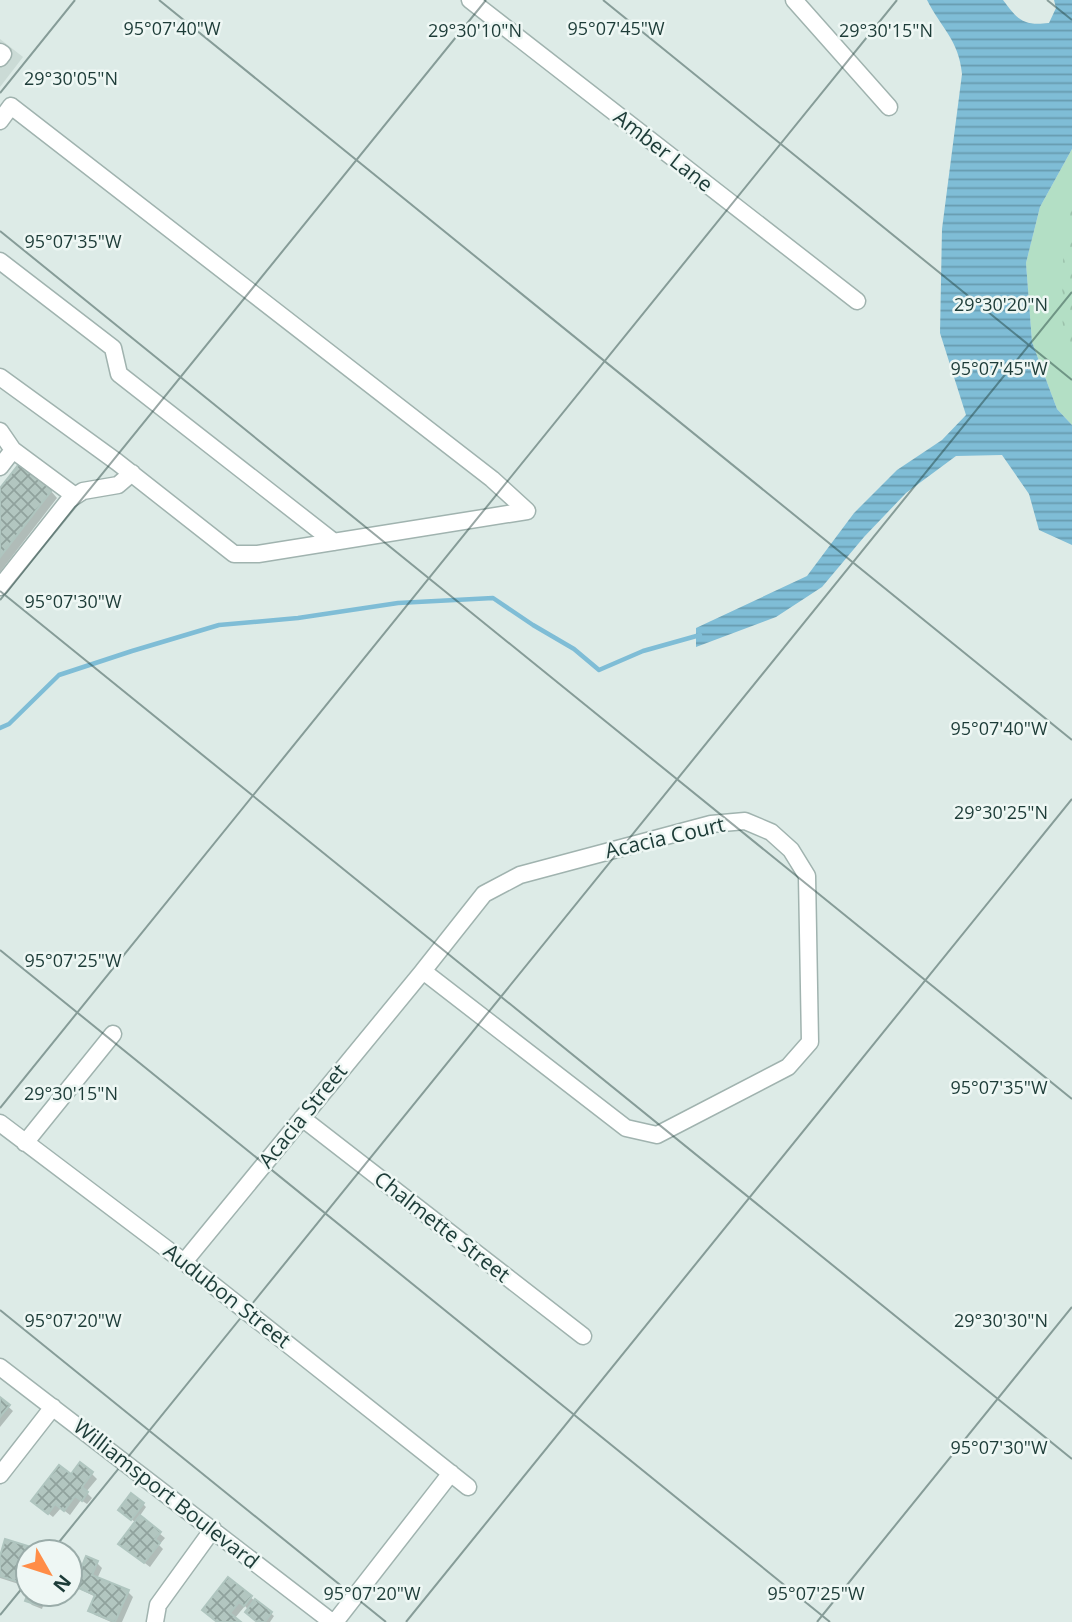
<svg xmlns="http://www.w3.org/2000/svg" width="1072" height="1622" font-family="'Open Sans',sans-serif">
<defs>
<pattern id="forest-crowns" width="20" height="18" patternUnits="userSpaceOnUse" patternTransform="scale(1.75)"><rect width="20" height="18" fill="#b3dfc5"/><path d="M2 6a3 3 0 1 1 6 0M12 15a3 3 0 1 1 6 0" fill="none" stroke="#9ac0aa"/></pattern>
<pattern id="water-rules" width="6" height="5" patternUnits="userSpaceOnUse" patternTransform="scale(1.75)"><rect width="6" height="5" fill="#7fbdd6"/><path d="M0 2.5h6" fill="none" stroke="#679baf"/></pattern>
<pattern id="building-cross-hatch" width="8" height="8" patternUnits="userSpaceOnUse" patternTransform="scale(1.75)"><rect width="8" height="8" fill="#b2c6c0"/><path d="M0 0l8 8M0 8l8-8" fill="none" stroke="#90a29d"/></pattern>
</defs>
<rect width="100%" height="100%" fill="#ddebe7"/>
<!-- built -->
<path fill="#cbdbd6" d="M0,39l23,18 -23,30z"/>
<!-- green -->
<path fill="#b3dfc5" d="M1072,149v276l-15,-16 -25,-67 -6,-79 14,-56z"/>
<!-- forest -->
<path fill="url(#forest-crowns)" d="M1072,198v168c-3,-7 -7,-14 -8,-20 -3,-28 -3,-125 8,-148z"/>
<!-- water -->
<path fill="url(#water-rules)" d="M927,0h76c15,20 20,26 46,23l7,-15 -2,-8h18v149l-32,58 -14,56 6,79 25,67 15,16v120l-33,-15 -10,-36 -27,-39 -46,1 -50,37 -42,44 -42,50 -46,30 -80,30v-19l111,-52 47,-63 43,-43 45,-30 24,-25 -26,-82 2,-104 20,-155c-3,-34 -21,-46 -35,-74z"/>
<!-- shadow -->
<path fill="#0003" d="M0,491h51l6,7 -57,74z
M0,1399l13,12 -13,16z
M92,1474l5,5 -11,13 6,6 -5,6 -6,-4 -11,15 -9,-7 -8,9 -14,-11z
M143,1504l3,3 -7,10 26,21 -6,7 4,4 -13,18 -25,-19 11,-25 -12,-10z
M33,1549l3,3h-8v35l-28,-9v-17z
M97,1563l5,5 -5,11 31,13 5,5 -11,25h-11l-16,-7 -5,-5 6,-13 -15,-7 -5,-5z
M29,1594h18l-5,15 -10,-4 -5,-5z
M250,1597l24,19 -4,6h-11l-14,-16 -11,13 5,3h-21l-14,-12z"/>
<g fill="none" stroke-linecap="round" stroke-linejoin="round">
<!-- stream -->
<path stroke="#7fbdd6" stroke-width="4.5" d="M0,728l9,-4 50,-49 73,-24 87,-26 79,-7 100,-15 95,-5 40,27 41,24 25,21 44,-19 57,-16"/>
</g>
<!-- building -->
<path fill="url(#building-cross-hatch)" stroke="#afc5bf" stroke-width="2" d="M19,464l33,26 -52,67v-69z
M0,1397l10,8 -10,12z
M80,1462l13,10 -11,15 6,5 -6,9 -7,-5 -11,15 -9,-7 -7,10 -17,-13 28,-36 12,9z
M131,1493l13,10 -13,17 -13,-10z
M140,1515l21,17 -6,7 5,4 -16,20 -26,-19z
M5,1539l29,9 -1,4h-5v15l-4,12 4,1v5l-28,-9v-20z
M86,1556l12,5 -6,14 37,15 -14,32 -27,-11 7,-16 -21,-9z
M228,1577l24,19 -8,10 -5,-4 -9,11 11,9h-24l-15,-12z
M28,1593l13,1 -4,11 -12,-4z
M255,1599l17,13 -7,10h-8l-12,-10z"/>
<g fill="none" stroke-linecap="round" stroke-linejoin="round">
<defs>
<path id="minor" d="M470,0l387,301
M794,0l95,107
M0,52l3,2 -3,4
M0,121l11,-15 481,373 35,32 -269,43h-24l-117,-92 -117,-85
M0,261l113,87 6,26 215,168
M0,431l13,19 62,46
M0,467l13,-17
M0,587l69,-87 14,-9 35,-6 14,-12
M745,821l26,11 20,18 16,26 3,166 -22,25 -131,68 -31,-7 -203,-157 61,-77 36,-19 191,-51z
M302,1118l281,218
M0,1123l184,139 284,225
M25,1143l88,-109
M184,1262l239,-291
M0,1367l332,255
M0,1475l53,-68
M155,1622l3,-17 55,-76
M335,1622l116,-149"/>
</defs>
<!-- minor casing -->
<use href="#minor" stroke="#a0b3af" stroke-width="19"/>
<!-- minor -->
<use href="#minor" stroke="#fff" stroke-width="16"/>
</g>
<!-- ticks -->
<path fill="none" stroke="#1d3c38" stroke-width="2" stroke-opacity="0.45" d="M159,0l913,740M603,0l469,380M1047,0l25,20M0,93l75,-93M0,231l1072,868M0,591l1072,868M0,600l486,-600M0,950l830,672M0,1108l897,-1108M0,1310l386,312M51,1552l1021,-1260M0,1615l28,-34M406,1622l666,-823M817,1622l255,-315"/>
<g text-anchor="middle" stroke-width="5" stroke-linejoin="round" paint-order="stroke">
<!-- street labels -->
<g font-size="21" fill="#1d3c38" stroke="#eef7f4">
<text transform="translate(663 151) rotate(38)" y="7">Amber Lane</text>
<text transform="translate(665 838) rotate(-13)" y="7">Acacia Court</text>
<text transform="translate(303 1116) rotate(-51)" y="7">Acacia Street</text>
<text transform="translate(442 1227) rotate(38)" y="7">Chalmette Street</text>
<text transform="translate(227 1296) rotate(38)" y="7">Audubon Street</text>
<text transform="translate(166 1494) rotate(38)" y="7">Williamsport Boulevard</text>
</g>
</g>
<g font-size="18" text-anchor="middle" fill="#1d3c38" stroke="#eef7f4" stroke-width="5" stroke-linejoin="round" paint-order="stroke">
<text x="172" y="35">95°07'40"W</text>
<text x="616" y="35">95°07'45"W</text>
<text x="886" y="37">29°30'15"N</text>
<text x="475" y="37">29°30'10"N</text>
<text x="71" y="85">29°30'05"N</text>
<text x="73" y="248">95°07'35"W</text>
<text x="1001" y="311">29°30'20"N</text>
<text x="999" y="375">95°07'45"W</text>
<text x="73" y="608">95°07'30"W</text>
<text x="999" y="735">95°07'40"W</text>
<text x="1001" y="819">29°30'25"N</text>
<text x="73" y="967">95°07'25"W</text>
<text x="999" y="1094">95°07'35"W</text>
<text x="71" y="1100">29°30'15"N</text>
<text x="1001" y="1327">29°30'30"N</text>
<text x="73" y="1327">95°07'20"W</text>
<text x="999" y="1454">95°07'30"W</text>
<text x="372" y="1600">95°07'20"W</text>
<text x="816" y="1600">95°07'25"W</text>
</g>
<!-- north arrow -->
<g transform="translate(49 1573) rotate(129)"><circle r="33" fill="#eef7f4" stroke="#9aaca9" stroke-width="2"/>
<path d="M0-5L12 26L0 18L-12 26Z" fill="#ff8d47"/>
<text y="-10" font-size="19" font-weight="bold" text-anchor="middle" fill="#1d3c38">N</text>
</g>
</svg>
